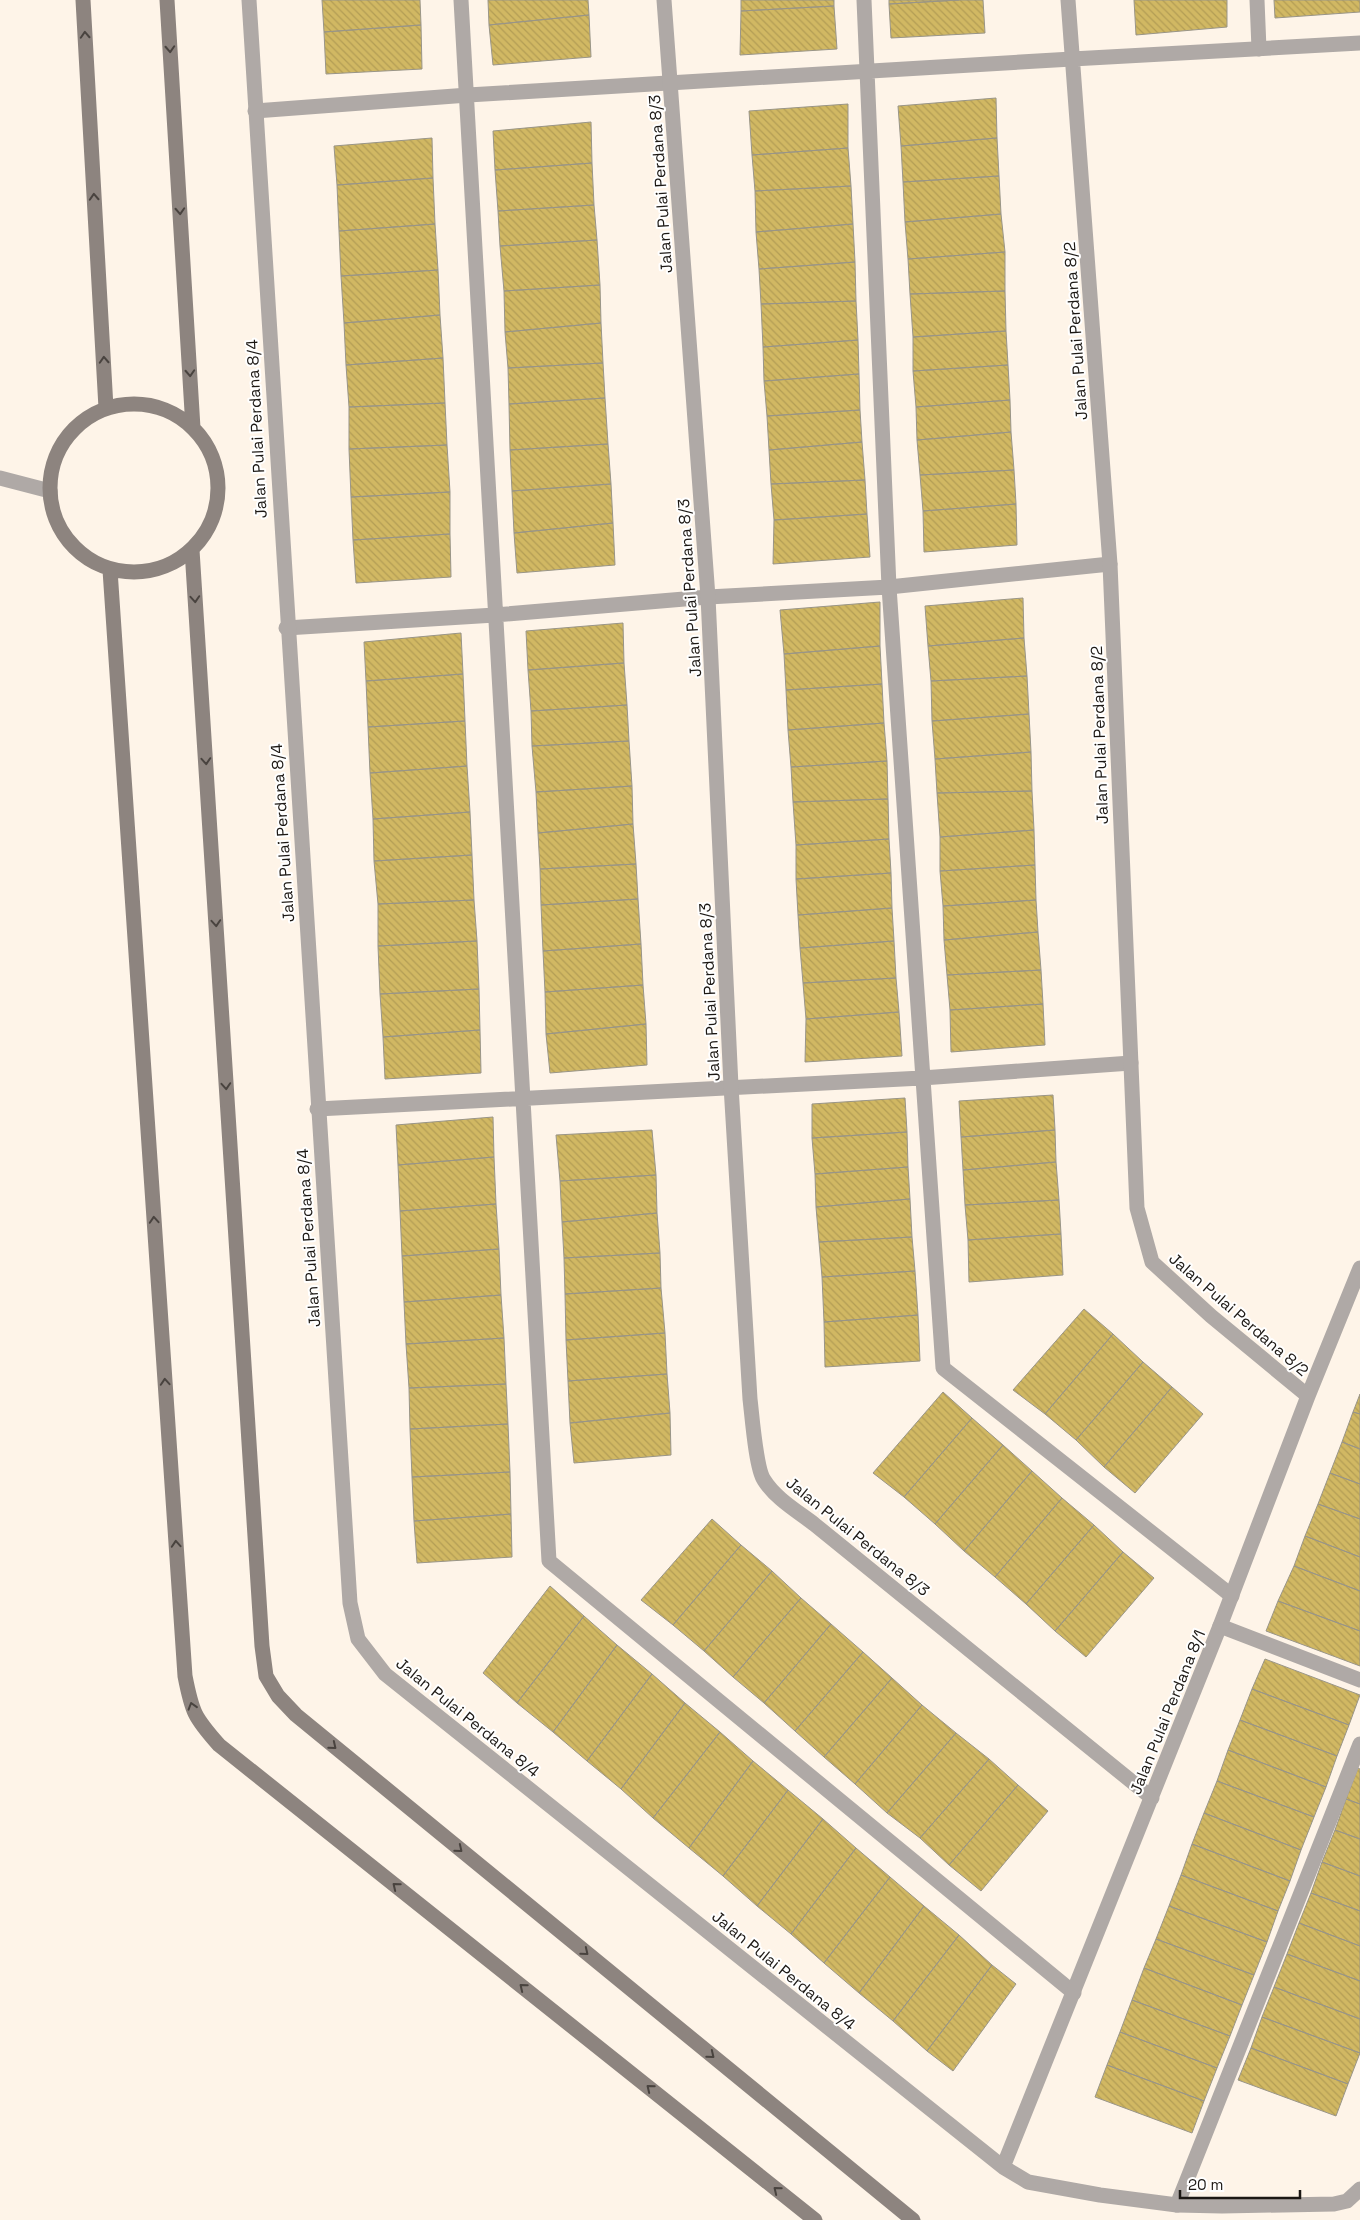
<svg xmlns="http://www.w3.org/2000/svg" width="1360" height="2220" font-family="'Space Grotesk',sans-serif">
<defs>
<pattern id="building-back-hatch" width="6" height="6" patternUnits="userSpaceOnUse" patternTransform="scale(1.25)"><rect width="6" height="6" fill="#d1b863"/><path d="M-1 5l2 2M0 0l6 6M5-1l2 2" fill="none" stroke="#b39d55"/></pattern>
</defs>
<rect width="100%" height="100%" fill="#fef4e8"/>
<!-- building -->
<path fill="url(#building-back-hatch)" stroke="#999588" d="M322,0h98l1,25 -97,7z
M488,0h100l1,15 -100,10z
M741,0h93v6l-93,5z
M889,0h70l-70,4z
M959,0h24l2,33 -94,5 -2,-34z
M1134,0h93v27l-91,8z
M1274,0h86v12l-85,6z
M834,6l3,43 -97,6 1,-44z
M589,15l2,42 -98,8 -4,-40z
M421,25l1,44 -96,5 -2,-42z
M996,98l1,40 -96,8 -3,-40z
M848,104v44l-96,7 -3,-44z
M591,122l1,41 -97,7 -2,-39z
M432,138l1,40 -96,7 -3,-39z
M997,138l2,38 -96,6 -2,-36z
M848,148l3,38 -96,5 -3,-36z
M592,163l2,42 -96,6 -3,-41z
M999,176l2,38 -96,8 -2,-40z
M433,178l2,46 -96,7 -2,-46z
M851,186l2,38 -97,8 -1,-41z
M594,205l3,35 -97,6 -2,-35z
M1001,214l4,38 -97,7 -3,-37z
M435,224l3,46 -97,6 -2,-45z
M853,224l2,38 -96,7 -3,-37z
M597,240l3,45 -96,6 -4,-45z
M1005,252v39l-95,3 -2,-35z
M855,262l1,39 -95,3 -2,-35z
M438,270l2,45 -96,8 -3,-47z
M600,285l1,38 -96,9 -1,-41z
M1005,291l1,40 -93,6 -3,-43z
M856,301l2,39 -95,7 -2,-43z
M440,315l3,43 -97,7 -2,-42z
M601,323l2,40 -95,5 -3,-36z
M1006,331l2,34 -95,6v-34z
M858,340l1,34 -95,7 -1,-34z
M443,358l2,45 -96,4 -3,-42z
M603,363l2,35 -96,6 -1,-36z
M1008,365l2,35 -94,7 -3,-36z
M859,374l1,36 -93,6 -3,-35z
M605,398l3,46 -98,6 -1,-46z
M1010,400l1,32 -94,8 -1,-33z
M445,403l2,42 -98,4v-42z
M860,410l2,32 -93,8 -2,-34z
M1011,432l3,38 -94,5 -3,-35z
M862,442l3,38 -94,4 -2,-34z
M608,444l3,40 -99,7 -2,-41z
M447,445l3,47 -99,5 -2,-48z
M1014,470l2,34 -93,7 -3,-36z
M865,480l2,34 -93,6 -3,-36z
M611,484l2,39 -99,10 -2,-42z
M450,492v42l-97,6 -2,-43z
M1016,504l1,41 -93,7 -1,-41z
M867,514l3,43 -97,7 1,-44z
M613,523l2,42 -98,8 -3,-40z
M450,534l1,43 -95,6 -3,-43z
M1023,598l1,40 -96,8 -3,-40z
M880,602v44l-96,8 -4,-44z
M623,623l1,40 -96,7 -2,-39z
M461,633l2,41 -97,7 -2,-39z
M1024,638l3,38 -96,5 -3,-35z
M880,646l2,38 -96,6 -2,-36z
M624,663l3,42 -96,6 -3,-41z
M463,674l2,47 -97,6 -2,-46z
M1027,676l2,38 -97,7 -1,-40z
M882,684l2,39 -96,7 -2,-40z
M627,705l2,36 -97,5 -1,-35z
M1029,714l2,38 -96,7 -3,-38z
M465,721l2,45 -97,7 -2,-46z
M884,723l3,38 -96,6 -3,-37z
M629,741l3,45 -96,6 -4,-46z
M1031,752l1,39 -95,2 -2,-34z
M887,761l1,38 -95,3 -2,-35z
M467,766l3,46 -97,7 -3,-46z
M632,786l1,38 -95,9 -2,-41z
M1032,791l2,39 -94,7 -3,-44z
M888,799l1,40 -93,6 -3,-43z
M470,812l2,43 -98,6 -1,-42z
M633,824l3,40 -96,5 -2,-36z
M1034,830l1,35 -95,6v-34z
M889,839l2,34 -95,6v-34z
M472,855l2,45 -96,4 -4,-43z
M636,864l2,35 -97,6 -1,-36z
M1035,865l1,35 -93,6 -3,-35z
M891,873l1,35 -94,7 -2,-36z
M638,899l3,45 -98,7 -2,-46z
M474,900l3,41 -99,5v-42z
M1036,900l2,32 -94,8 -1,-34z
M892,908l2,33 -94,7 -2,-33z
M1038,932l3,38 -94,5 -3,-35z
M477,941l2,48 -99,5 -2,-48z
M894,941l2,37 -93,5 -3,-35z
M641,944l2,41 -98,7 -2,-41z
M1041,970l2,34 -93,6 -3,-35z
M896,978l3,34 -93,7 -3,-36z
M643,985l3,39 -100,10 -1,-42z
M479,989l1,41 -97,7 -3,-43z
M1043,1004l2,41 -94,7 -1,-42z
M899,1012l3,44 -97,6 1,-43z
M646,1024l1,41 -97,8 -4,-39z
M480,1030l1,43 -96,6 -2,-42z
M1053,1095l2,35 -94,7 -2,-36z
M905,1098l2,34 -95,6v-34z
M493,1117l1,40 -96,8 -2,-40z
M652,1130l4,45 -96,6 -4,-46z
M1055,1130l1,32 -93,8 -2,-33z
M907,1132l1,35 -93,7 -3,-36z
M494,1157l2,47 -96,7 -2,-46z
M1056,1162l3,38 -94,5 -2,-35z
M908,1167l2,32 -94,8 -1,-33z
M656,1175l1,38 -95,9 -2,-41z
M910,1199l2,38 -93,5 -3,-35z
M1059,1200l2,34 -93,6 -3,-35z
M496,1204l3,45 -97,7 -2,-45z
M657,1213l3,40 -96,5 -2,-36z
M1061,1234l2,41 -94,7 -1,-42z
M912,1237l3,34 -93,6 -3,-35z
M499,1249l2,46 -97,7 -2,-46z
M660,1253l1,35 -96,6 -1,-36z
M915,1271l3,44 -94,7 -2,-45z
M661,1288l4,45 -99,7 -1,-46z
M501,1295l3,43 -98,6 -2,-42z
M1084,1309l29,25 -68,80 -32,-24z
M918,1315l2,46 -95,6 -1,-45z
M665,1333l2,41 -99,7 -2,-41z
M1113,1334l30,28 -67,78 -31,-26z
M504,1338l2,46 -97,4 -3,-44z
M1143,1362l29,25 -68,80 -28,-27z
M667,1374l3,39 -100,10 -2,-42z
M506,1384l2,40 -98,5 -1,-41z
M1172,1387l31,27 -68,79 -31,-26z
M943,1392l29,26 -68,79 -31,-24z
M1360,1394v20l-7,-2z
M1353,1412l7,2v35l-18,-7z
M670,1413l1,42 -97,8 -4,-40z
M972,1418l31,27 -68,79 -31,-27z
M508,1424l2,48 -98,5 -2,-48z
M1342,1442l18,7v35l-30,-11z
M1003,1445l29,26 -68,80 -29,-27z
M1032,1471l30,27 -67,79 -31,-26z
M510,1472l1,42 -97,7 -2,-44z
M1330,1473l30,11v35l-42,-15z
M1062,1498l32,27 -68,79 -31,-27z
M1318,1504l42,15v38l-55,-21z
M511,1514l1,43 -95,6 -3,-42z
M712,1519l29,26 -68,80 -32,-25z
M1094,1525l29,27 -68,79 -29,-27z
M1305,1536l55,21v34l-66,-25z
M741,1545l31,26 -68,80 -31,-26z
M1123,1552l31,26 -68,79 -31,-26z
M1294,1566l66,25v40l-82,-30z
M772,1571l29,27 -68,79 -29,-26z
M550,1586l34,30 -67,87 -34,-30z
M801,1598l30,26 -67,79 -31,-26z
M1278,1601l82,30v35l-94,-35z
M584,1616l33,29 -64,87 -36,-29z
M831,1624l32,28 -68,79 -31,-28z
M617,1645l35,29 -65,87 -34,-29z
M863,1652l29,26 -68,79 -29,-26z
M1265,1659l95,36 -11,30 -97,-36z
M652,1674l33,29 -64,86 -34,-28z
M892,1678l30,27 -67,79 -31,-27z
M1252,1689l97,36 -12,31 -97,-36z
M685,1703l35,29 -67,86 -32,-29z
M922,1705l34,28 -69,80 -32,-29z
M1240,1720l97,36 -11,31 -98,-37z
M720,1732l33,29 -64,87 -36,-30z
M956,1733l33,26 -69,79 -33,-25z
M1228,1750l98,37 -12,30 -97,-36z
M989,1759l29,26 -69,80 -29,-27z
M753,1761l35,29 -65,86 -34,-28z
M1358,1768l2,1v35l-14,-5z
M1217,1781l97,36 -13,33 -97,-37z
M1018,1785l30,26 -67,80 -32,-26z
M788,1790l35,29 -66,87 -34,-30z
M1346,1799l14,5v35l-25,-9z
M1204,1813l97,37 -11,31 -98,-37z
M823,1819l33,29 -65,86 -34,-28z
M1335,1830l25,9v37l-38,-14z
M1192,1844l98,37 -12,30 -97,-36z
M856,1848l34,29 -66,86 -33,-29z
M1322,1862l38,14v35l-49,-18z
M1181,1875l97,36 -11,31 -98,-36z
M890,1877l34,29 -65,87 -35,-30z
M1311,1893l49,18v35l-61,-23z
M924,1906l35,29 -66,86 -34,-28z
M1169,1906l98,36 -13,33 -98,-36z
M1299,1923l61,23v35l-73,-27z
M959,1935l33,30 -65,86 -34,-30z
M1156,1939l98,36 -12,30 -98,-37z
M1287,1954l73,27v38l-86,-32z
M992,1965l24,19 -63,87 -26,-20z
M1144,1968l98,37 -12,31 -98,-36z
M1274,1987l86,32v34l-98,-36z
M1132,2000l98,36 -13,32 -97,-36z
M1262,2017l98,36 -12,31 -97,-36z
M1120,2032l97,36 -13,33 -97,-36z
M1251,2048l97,36 -12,32 -98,-36z
M1107,2065l97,36 -12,32 -97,-36z"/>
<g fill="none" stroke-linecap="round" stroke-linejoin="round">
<!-- lane -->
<path stroke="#afa9a6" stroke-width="15" d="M461,0l88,1561 525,432
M864,0l25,587 54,781 289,228
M1257,0l2,49
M255,111l213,-16 604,-36
M286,628l209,-13 213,-18 181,-10 221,-23
M317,1109l605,-31 209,-15
M1220,1626l140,54
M1177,2205l183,-461"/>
<!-- street -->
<path stroke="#afa9a6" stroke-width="15" d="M249,0c31,535 66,1069 101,1603l8,36 27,35 618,493 25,15 72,13 77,10 45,1 112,-2 13,-3 13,-12
M664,0l44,597 23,489 19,313c2,16 6,70 14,81 11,18 33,31 50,44l338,274
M1068,0l42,564 27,644 15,54 59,54 97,80
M1072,59l288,-16
M0,478l50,13
M1003,2167l217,-541 88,-230 52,-128"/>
<!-- secondary -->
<path stroke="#8d847f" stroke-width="15" d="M83,0l23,408
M167,0l26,428
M50 488a84 84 0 1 1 168 0a84 84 0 1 1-168 0Z
M192,550l70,1096 4,30 12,20 18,19 617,505
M110,570l75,1106c7,36 9,41 34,69l596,475"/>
</g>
<!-- one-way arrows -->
<defs><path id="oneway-chevron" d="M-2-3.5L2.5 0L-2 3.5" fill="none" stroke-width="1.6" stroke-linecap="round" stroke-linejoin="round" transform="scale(1.25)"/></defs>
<g stroke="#49433f">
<use href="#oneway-chevron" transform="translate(85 35) rotate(-93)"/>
<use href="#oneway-chevron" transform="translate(170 49) rotate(87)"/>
<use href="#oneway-chevron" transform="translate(94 197) rotate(-93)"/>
<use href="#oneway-chevron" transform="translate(180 211) rotate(87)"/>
<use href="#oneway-chevron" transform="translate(104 360) rotate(-93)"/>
<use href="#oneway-chevron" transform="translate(190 373) rotate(87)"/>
<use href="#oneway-chevron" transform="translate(195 599) rotate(86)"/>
<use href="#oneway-chevron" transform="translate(206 761) rotate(86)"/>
<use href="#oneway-chevron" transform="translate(216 923) rotate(86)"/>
<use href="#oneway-chevron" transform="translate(226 1086) rotate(86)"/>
<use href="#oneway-chevron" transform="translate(154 1220) rotate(-94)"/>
<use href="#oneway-chevron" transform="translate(165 1382) rotate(-94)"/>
<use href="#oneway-chevron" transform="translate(176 1544) rotate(-94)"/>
<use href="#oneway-chevron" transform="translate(192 1706) rotate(-107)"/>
<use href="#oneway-chevron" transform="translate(333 1746) rotate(39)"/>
<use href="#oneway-chevron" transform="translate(459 1849) rotate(39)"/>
<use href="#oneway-chevron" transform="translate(396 1886) rotate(-141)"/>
<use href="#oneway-chevron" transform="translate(585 1952) rotate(39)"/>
<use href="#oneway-chevron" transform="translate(523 1987) rotate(-141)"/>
<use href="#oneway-chevron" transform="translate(711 2055) rotate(39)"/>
<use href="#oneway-chevron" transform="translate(650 2088) rotate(-141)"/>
<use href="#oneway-chevron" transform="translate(777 2190) rotate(-141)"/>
</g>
<g text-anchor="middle" stroke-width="4" stroke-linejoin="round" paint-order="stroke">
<!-- street labels -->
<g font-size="16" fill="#1c1814" stroke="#fff">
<text transform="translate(660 184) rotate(-94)" y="6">Jalan Pulai Perdana 8/3</text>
<text transform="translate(1075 331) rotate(-94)" y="6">Jalan Pulai Perdana 8/2</text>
<text transform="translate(256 429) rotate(-93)" y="6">Jalan Pulai Perdana 8/4</text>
<text transform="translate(689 588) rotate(-94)" y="6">Jalan Pulai Perdana 8/3</text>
<text transform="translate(1099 735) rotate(-92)" y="6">Jalan Pulai Perdana 8/2</text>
<text transform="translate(282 833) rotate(-94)" y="6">Jalan Pulai Perdana 8/4</text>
<text transform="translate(709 992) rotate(-93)" y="6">Jalan Pulai Perdana 8/3</text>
<text transform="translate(308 1238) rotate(-94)" y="6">Jalan Pulai Perdana 8/4</text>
<text transform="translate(1239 1314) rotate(41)" y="6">Jalan Pulai Perdana 8/2</text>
<text transform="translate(858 1536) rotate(39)" y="6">Jalan Pulai Perdana 8/3</text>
<text transform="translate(1167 1712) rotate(-68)" y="6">Jalan Pulai Perdana 8/1</text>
<text transform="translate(468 1717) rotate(39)" y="6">Jalan Pulai Perdana 8/4</text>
<text transform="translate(784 1970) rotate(39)" y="6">Jalan Pulai Perdana 8/4</text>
</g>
</g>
<!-- scale -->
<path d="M1180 2190v8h120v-8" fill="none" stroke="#1c1814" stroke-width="2.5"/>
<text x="1188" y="2190" font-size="15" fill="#1c1814" stroke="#ffffff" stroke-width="4" paint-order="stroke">20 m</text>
</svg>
